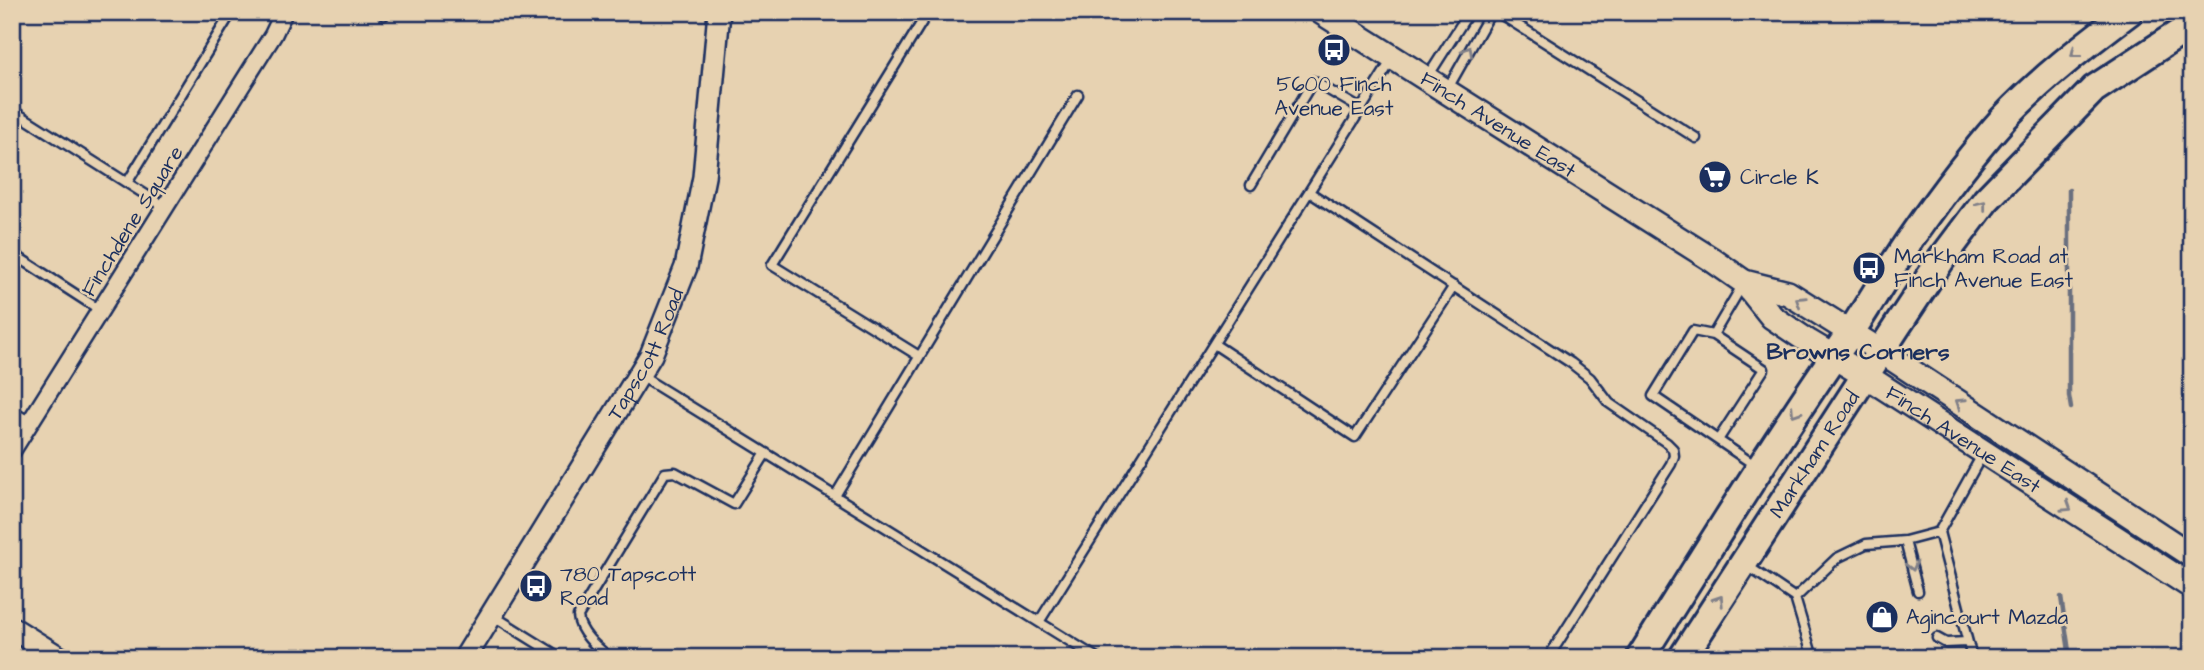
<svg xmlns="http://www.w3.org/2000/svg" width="2204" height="670" font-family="'Architects Daughter',sans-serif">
<rect width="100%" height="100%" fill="#e7d2b1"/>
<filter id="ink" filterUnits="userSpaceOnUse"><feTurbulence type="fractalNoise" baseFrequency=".0143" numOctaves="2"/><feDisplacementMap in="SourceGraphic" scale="14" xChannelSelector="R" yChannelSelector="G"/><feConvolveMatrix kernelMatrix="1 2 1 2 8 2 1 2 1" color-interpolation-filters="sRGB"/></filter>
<g filter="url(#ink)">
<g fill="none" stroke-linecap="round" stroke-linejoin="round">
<!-- stream -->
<path stroke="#6b6f7f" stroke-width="4.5" d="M2069,190v206l2,12
M2061,597l9,61"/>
<defs>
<path id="service" d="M380,12l4,3 2,-3
M1497,12l199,126
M1427,78l42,-66
M1448,88l43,-76
M12,110l153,97
M127,183l101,-165
M1251,185l62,-104 48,28
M1309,192l262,171 19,15 19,25 58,40 6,6 1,7 -3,8 -123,194
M12,253l88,57
M1713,335l30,-51
M1214,344l141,93 99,-151
M919,356l-147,-91 156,-253
M641,376l456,282
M12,411l18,11
M1718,440l46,-71 -51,-34 -20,-4 -40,65 103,70
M835,496l243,-401
M1939,532l33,126
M1905,541l13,50
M1746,565l49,33
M492,615l69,43
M1039,622l354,-564
M1937,638l9,5 21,-1
M610,658c-12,-10 -31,-25 -32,-42l87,-143 10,-1 59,32 32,-51
M1813,658l-18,-60 42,-40 29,-14 39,-3 34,-9 43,-77"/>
<path id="minor" d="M12,451l261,-416 11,-23"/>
<g id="tertiary">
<path d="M12,628l48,30"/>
<path id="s1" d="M465,658l186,-303 35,-88 18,-90 15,-165"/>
</g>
<g id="secondary">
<path id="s2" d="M1321,12l390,247 33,23 28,35 37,25 57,34 326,211"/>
<path d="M1744,282l44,11 94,59 310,204"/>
</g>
<g id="primary">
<path d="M1640,658c69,-110 136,-219 210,-325 22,-32 40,-66 63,-98 28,-40 58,-80 91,-117 38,-40 81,-73 125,-106"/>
<path id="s3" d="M1682,658l214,-330 45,-68 45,-60 108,-111 98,-64"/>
</g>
</defs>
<!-- service casing -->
<use href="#service" stroke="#1b2f5e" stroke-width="13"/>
<!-- minor casing -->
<use href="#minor" stroke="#1b2f5e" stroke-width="21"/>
<!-- tertiary casing -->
<use href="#tertiary" stroke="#1b2f5e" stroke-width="26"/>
<!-- secondary casing -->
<use href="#secondary" stroke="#1b2f5e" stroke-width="28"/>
<!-- primary casing -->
<use href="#primary" stroke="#1b2f5e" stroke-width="32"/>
<!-- service -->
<use href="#service" stroke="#e7d2b1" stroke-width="8"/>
<!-- minor -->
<use href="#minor" stroke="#e7d2b1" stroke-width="16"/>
<!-- tertiary -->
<use href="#tertiary" stroke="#e7d2b1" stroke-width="21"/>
<!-- secondary -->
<use href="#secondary" stroke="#e7d2b1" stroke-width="23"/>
<!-- primary -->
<use href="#primary" stroke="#e7d2b1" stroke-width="26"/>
</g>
<!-- one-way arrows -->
<defs><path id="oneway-chevron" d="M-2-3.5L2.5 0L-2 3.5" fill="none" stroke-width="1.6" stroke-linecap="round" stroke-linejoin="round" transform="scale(1.75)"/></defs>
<g stroke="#818088">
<use href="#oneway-chevron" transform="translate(1468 51) rotate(-61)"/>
<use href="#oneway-chevron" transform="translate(2075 53) rotate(142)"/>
<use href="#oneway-chevron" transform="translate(1982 205) rotate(-52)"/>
<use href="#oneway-chevron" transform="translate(1800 301) rotate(-147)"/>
<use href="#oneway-chevron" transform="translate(1960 403) rotate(-147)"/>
<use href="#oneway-chevron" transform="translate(1795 412) rotate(123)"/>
<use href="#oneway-chevron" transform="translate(2067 507) rotate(33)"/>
<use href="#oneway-chevron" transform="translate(1912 566) rotate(75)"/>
<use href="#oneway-chevron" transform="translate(1719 600) rotate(-57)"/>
</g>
</g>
<!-- icons -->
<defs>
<symbol id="bus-disc" viewBox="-11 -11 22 22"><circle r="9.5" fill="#1b2f5e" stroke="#e7d2b1"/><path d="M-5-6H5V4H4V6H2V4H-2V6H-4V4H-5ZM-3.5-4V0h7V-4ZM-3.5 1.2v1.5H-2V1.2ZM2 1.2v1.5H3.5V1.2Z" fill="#fff"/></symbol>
<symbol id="supermarket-disc" viewBox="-11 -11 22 22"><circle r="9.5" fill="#1b2f5e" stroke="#e7d2b1"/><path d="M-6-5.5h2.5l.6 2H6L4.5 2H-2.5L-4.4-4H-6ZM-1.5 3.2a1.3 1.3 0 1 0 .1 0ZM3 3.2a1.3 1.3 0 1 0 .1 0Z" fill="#fff"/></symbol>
<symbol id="shop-disc" viewBox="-11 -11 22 22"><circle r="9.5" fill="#1b2f5e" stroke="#e7d2b1"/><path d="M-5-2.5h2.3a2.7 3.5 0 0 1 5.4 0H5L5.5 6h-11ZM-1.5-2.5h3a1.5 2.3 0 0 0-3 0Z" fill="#fff"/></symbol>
</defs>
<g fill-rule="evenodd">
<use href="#bus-disc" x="1315" y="31" width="38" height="38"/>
<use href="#supermarket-disc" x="1696" y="158" width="38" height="38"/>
<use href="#bus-disc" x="1850" y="249" width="38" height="38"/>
<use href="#bus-disc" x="517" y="567" width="38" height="38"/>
<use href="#shop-disc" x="1863" y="598" width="38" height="38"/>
</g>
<g text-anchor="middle" stroke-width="5" stroke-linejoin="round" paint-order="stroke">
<!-- poi labels -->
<g font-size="21" fill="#1b2f5e" stroke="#e7d2b1" text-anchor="start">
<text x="1334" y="91" text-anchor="middle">5600 Finch<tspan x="1334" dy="24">Avenue East</tspan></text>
<text x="1740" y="184">Circle K</text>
<text x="1894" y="263">Markham Road at<tspan x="1894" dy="24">Finch Avenue East</tspan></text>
<text x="560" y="581">780 Tapscott<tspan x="560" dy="24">Road</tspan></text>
<text x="1906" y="624">Agincourt Mazda</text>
</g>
<!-- street labels -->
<g font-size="21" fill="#1b2f5e" stroke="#e7d2b1">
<text dy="7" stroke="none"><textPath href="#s2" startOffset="210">Finch Avenue East</textPath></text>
<text transform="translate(132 221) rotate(-58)" y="7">Finchdene Square</text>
<text dy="7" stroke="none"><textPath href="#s1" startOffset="354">Tapscott Road</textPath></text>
<text dy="7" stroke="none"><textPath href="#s2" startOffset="774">Finch Avenue East</textPath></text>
<text dy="7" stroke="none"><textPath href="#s3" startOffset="243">Markham Road</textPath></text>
</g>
<!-- neighbourhood labels -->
<g font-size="23" font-weight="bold" fill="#1b2f5e" stroke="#e7d2b1">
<text x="1858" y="359">Browns Corners</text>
</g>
</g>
<!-- margin -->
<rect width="2204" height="670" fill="none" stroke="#e7d2b1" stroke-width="42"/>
<rect x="21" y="21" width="2162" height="628" fill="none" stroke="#1b2f5e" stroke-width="2.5" filter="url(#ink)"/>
</svg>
